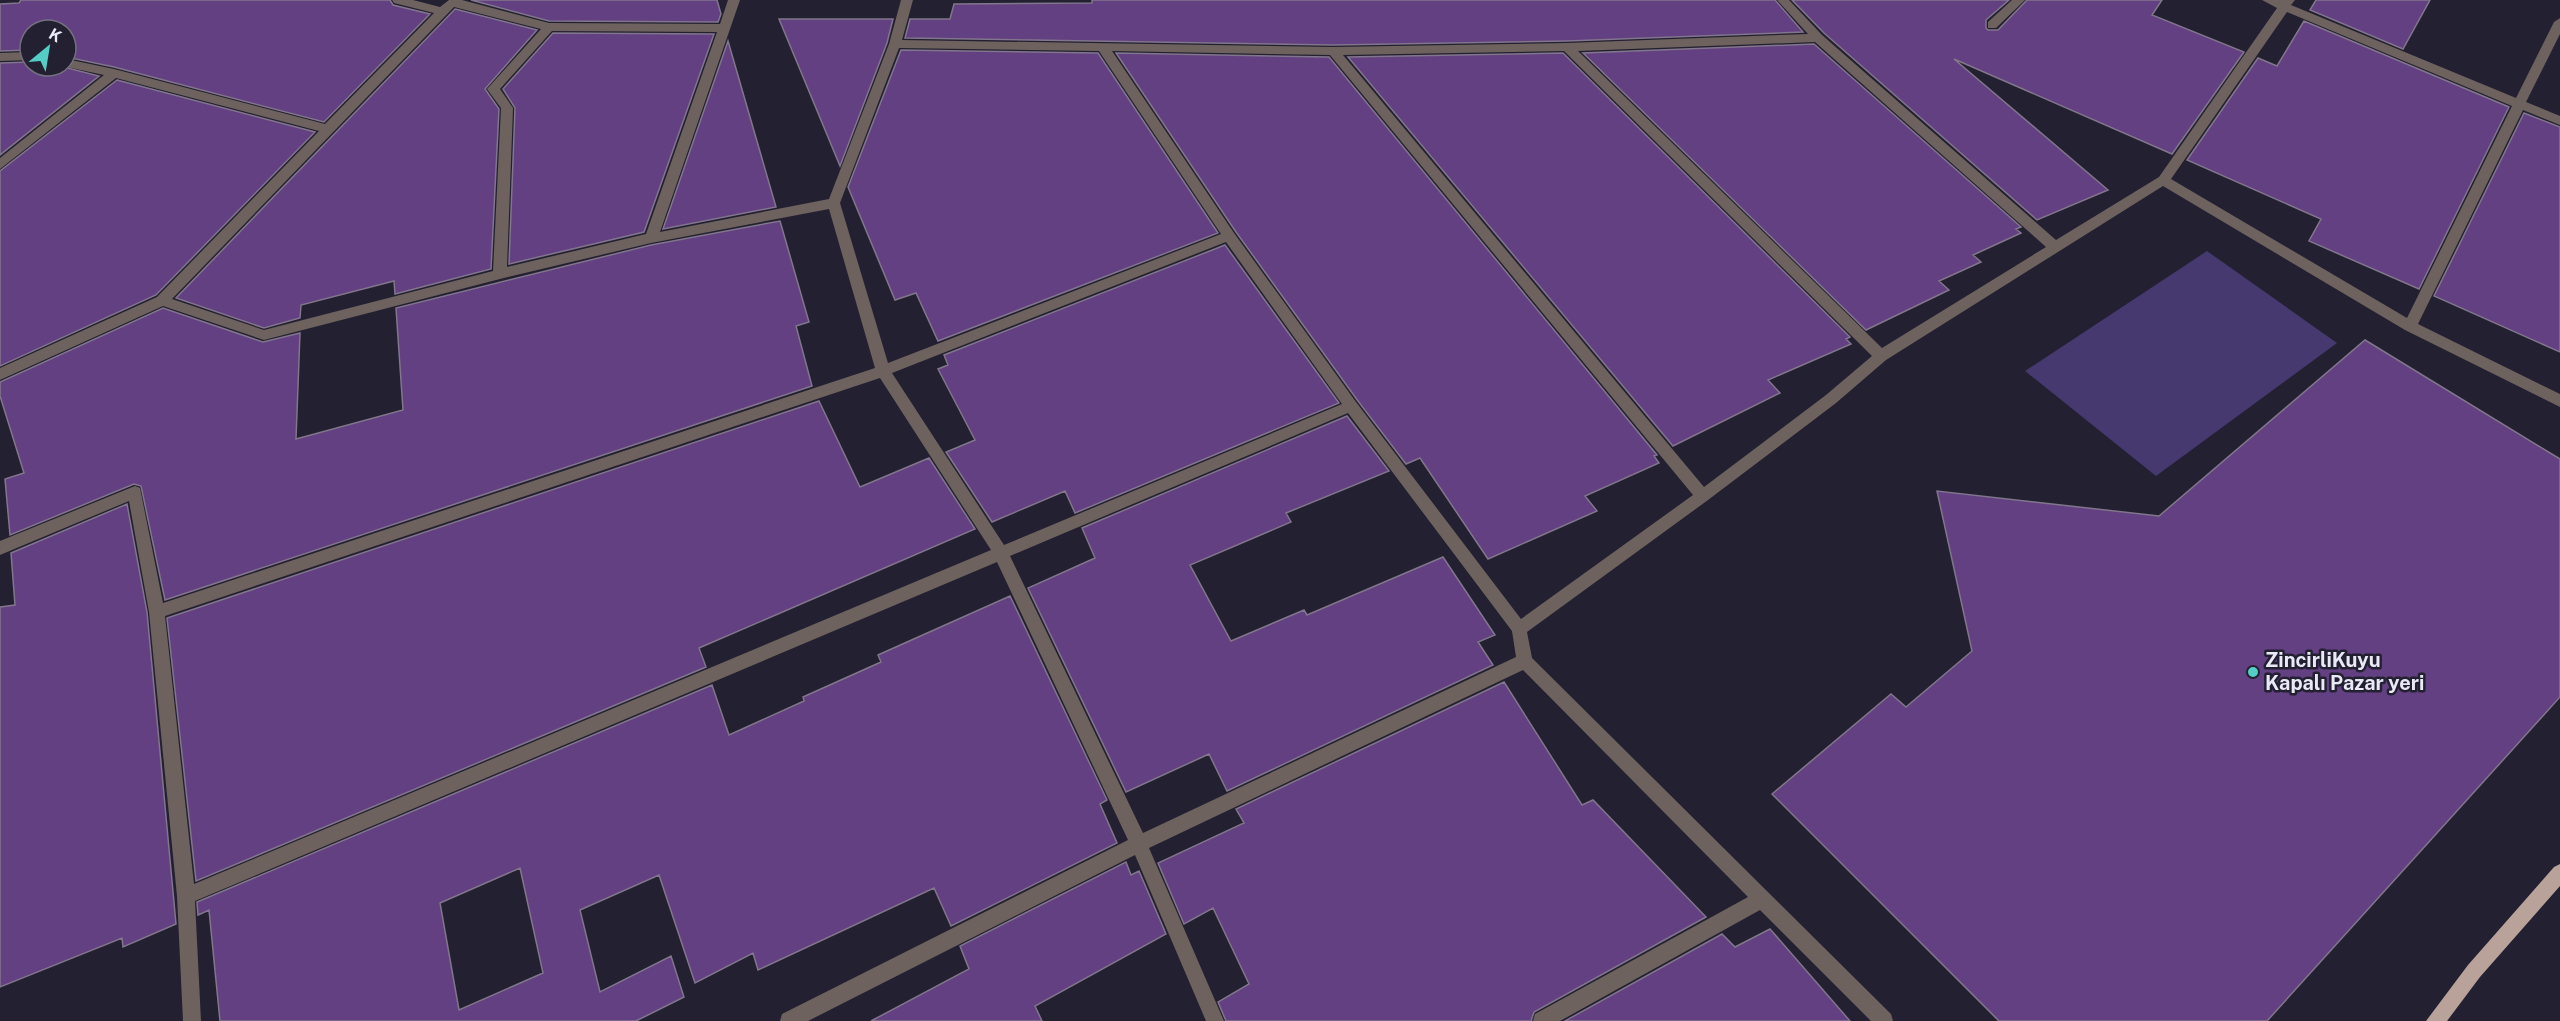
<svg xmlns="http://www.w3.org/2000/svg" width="2560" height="1021" font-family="'Public Sans',sans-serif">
<rect width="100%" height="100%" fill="#232032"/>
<!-- green -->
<path fill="#45396f" d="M2207,251l130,92 -181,133 -131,-105z"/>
<!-- building -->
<path fill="#634081" stroke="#81768b" stroke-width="1.5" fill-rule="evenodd" d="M21,0h369l3,5 37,9 -106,108 -210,-55 -48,-10v-27h-36v20l-30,1v-47l19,-1z
M471,0h246l4,14 -3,8 -169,-1z
M1092,0h683l28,32 -236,9 -234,4 -428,-7 5,-19h40l4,-15 138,-1z
M1792,0h217l-23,20v8l2,2h10l29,-30h135l-10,15 92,37 -72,102 -218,-95 154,131 -71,30 -213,-187z
M2316,0h114l-27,49 -93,-39z
M455,9l82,21 -52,59 14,20 -8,160 -96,25 -1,-13 -93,24 -1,13 -36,10 -88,-30z
M779,19h114l-6,24 -47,123z
M2304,21l205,86 -90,182 -110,-48 12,-22 -134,-59 71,-102 19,8z
M553,33l161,1 -70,198 -135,32 6,-156 -12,-19z
M728,41l48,166 -113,22z
M1814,44l207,183 -5,2 5,4 -48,22 8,7 -42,19 10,9 -83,40 -283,-277z
M901,50l197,3 120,180 -280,108 -22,-48 -21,7 -47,-113z
M1116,53l213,4 328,398 -3,1 5,7 -74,33 12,15 -109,48 -68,-101 -14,6 -48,-63 -122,-169z
M1563,53l287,284 -4,2 5,5 -83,36 12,13 -107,53 -325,-389z
M30,62v4h30l39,10 -99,79v-92z
M117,80l198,52 -159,163 -156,71v-195z
M2524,113l36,14v225l-126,-56z
M780,221l29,101 -13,4 16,60 -647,214 -24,-114 -7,-2 -124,51 -5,-56 19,-6 -24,-77v-14l163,-74 100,34 37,-9 -4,106 107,-29 -7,-102 255,-63z
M1225,245l114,158 -264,110 -10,-22 -73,31 -46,-70 29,-12 -37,-71 10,-4 -4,-10z
M2365,340l195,119v238l-293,324h-268l-227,-227 119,-100 15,13 66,-56 -35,-160 222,25z
M819,401l41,86 69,-29 46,71 -276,119 7,19 -510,214 -29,-263z
M1347,416l42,55 -103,42 5,9 -101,43 41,76 73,-31 3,5 136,-58 52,78 -17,7 15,23 -266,126 -18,-37 -83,38 -98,-204 67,-30 -13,-30z
M127,504l20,108 29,312 -53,23 -1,-9 -122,49v-380l15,-2 -4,-52z
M1010,596l97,204 -7,4 17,39 -166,83 -17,-38 -176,82 -5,-17 -58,30 -36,-108 -79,35 20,82 71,-36 13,41 -48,24h-416l-11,-111 -11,5 -1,-13 515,-217 17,50 75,-34 -1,-4 78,-35 -3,-7zM520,868l23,105 -84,37 -19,-107z
M1504,682l78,123 11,-5 113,117 -172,95 -3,9h-305l-8,-19 31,-18 -36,-76 -29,16 -26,-61 86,-40 -8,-14z
M1126,862l5,13 8,-4 27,63 -131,72 7,15h-171l98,-52 -9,-23z
M1770,929l80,92h-285l157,-87 13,13z"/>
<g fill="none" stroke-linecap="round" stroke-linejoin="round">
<!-- street -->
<path fill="#6d625e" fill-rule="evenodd" d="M392,0h21l27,7 9,-7h13l87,23 171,1 8,-24h12l-80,232 169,-33 60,-155 12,-44h12l-11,40 431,7 234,-4 241,-9 -31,-34h12l33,35 234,205 103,-63 118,-169 -15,-8h33l-4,5 225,93 38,-76 6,-4v16l-34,68 34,14v9l-37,-15 -105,214 142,70v13l-155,-77 -242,-144 -277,174 -50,43 -128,97 -181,132 5,26 359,356 2,7h-22l-111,-111 -200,111h-27l2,-7 213,-117 -225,-227 -374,178 75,173h-18l-71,-166 -327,166h-28l2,-7 346,-174 -131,-278 -802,339 6,120h-18l-6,-125 -28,-284 -20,-111 -129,54v-14l130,-53 5,-2 5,2 23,115 712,-235 -46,-159 -178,34 -151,36 -236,61 -101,-34 -163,74v-12l157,-71 162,-166 -203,-53 -116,91v-11l104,-83 -42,-9h4v-7l48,10 211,55 109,-111 -40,-10zM454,7l87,22 -54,60 14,19 -8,163 -229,59 -92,-31zM2287,12l225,94 -105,212 -236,-139zM552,31l165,1 -71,202 -139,33 6,-159 -13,-19zM1815,42l231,205 -164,101 -304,-297zM899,48l200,3 122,183 -333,129 -48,-160zM1112,51l218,4 363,440 -172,124 -165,-217 -122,-169zM1564,51l308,305 -46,39 -122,92 -361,-432zM1226,242l116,162 -338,141 -112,-172zM880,378l111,172 -797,334 -29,-268zM1348,413l164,218 4,26 -373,176 -133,-277z
M2012,0h13l-29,28h-8v-6z
M30,52v8l-30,1v-8z"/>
<!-- primary -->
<path fill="#b8a29a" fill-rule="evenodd" d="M2560,864v22l-80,91 -33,44h-21l42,-56 86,-98z"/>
</g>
<!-- markers -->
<circle fill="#54cdc7" stroke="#232032" stroke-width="2" cx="2253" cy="672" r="6"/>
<g text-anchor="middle" stroke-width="5" stroke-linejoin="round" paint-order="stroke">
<!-- poi labels -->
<g font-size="20" font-weight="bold" fill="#eae9f6" stroke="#232032" text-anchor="start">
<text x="2265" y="667">ZincirliKuyu<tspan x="2265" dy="23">Kapalı Pazar yeri</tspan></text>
</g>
</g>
<!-- north arrow -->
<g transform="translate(48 48) rotate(30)"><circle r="28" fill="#232032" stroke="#737080" stroke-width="1.5"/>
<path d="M0-4.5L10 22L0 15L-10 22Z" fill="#54cdc7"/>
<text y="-9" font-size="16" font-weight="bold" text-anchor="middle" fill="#eae9f6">K</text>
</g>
</svg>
